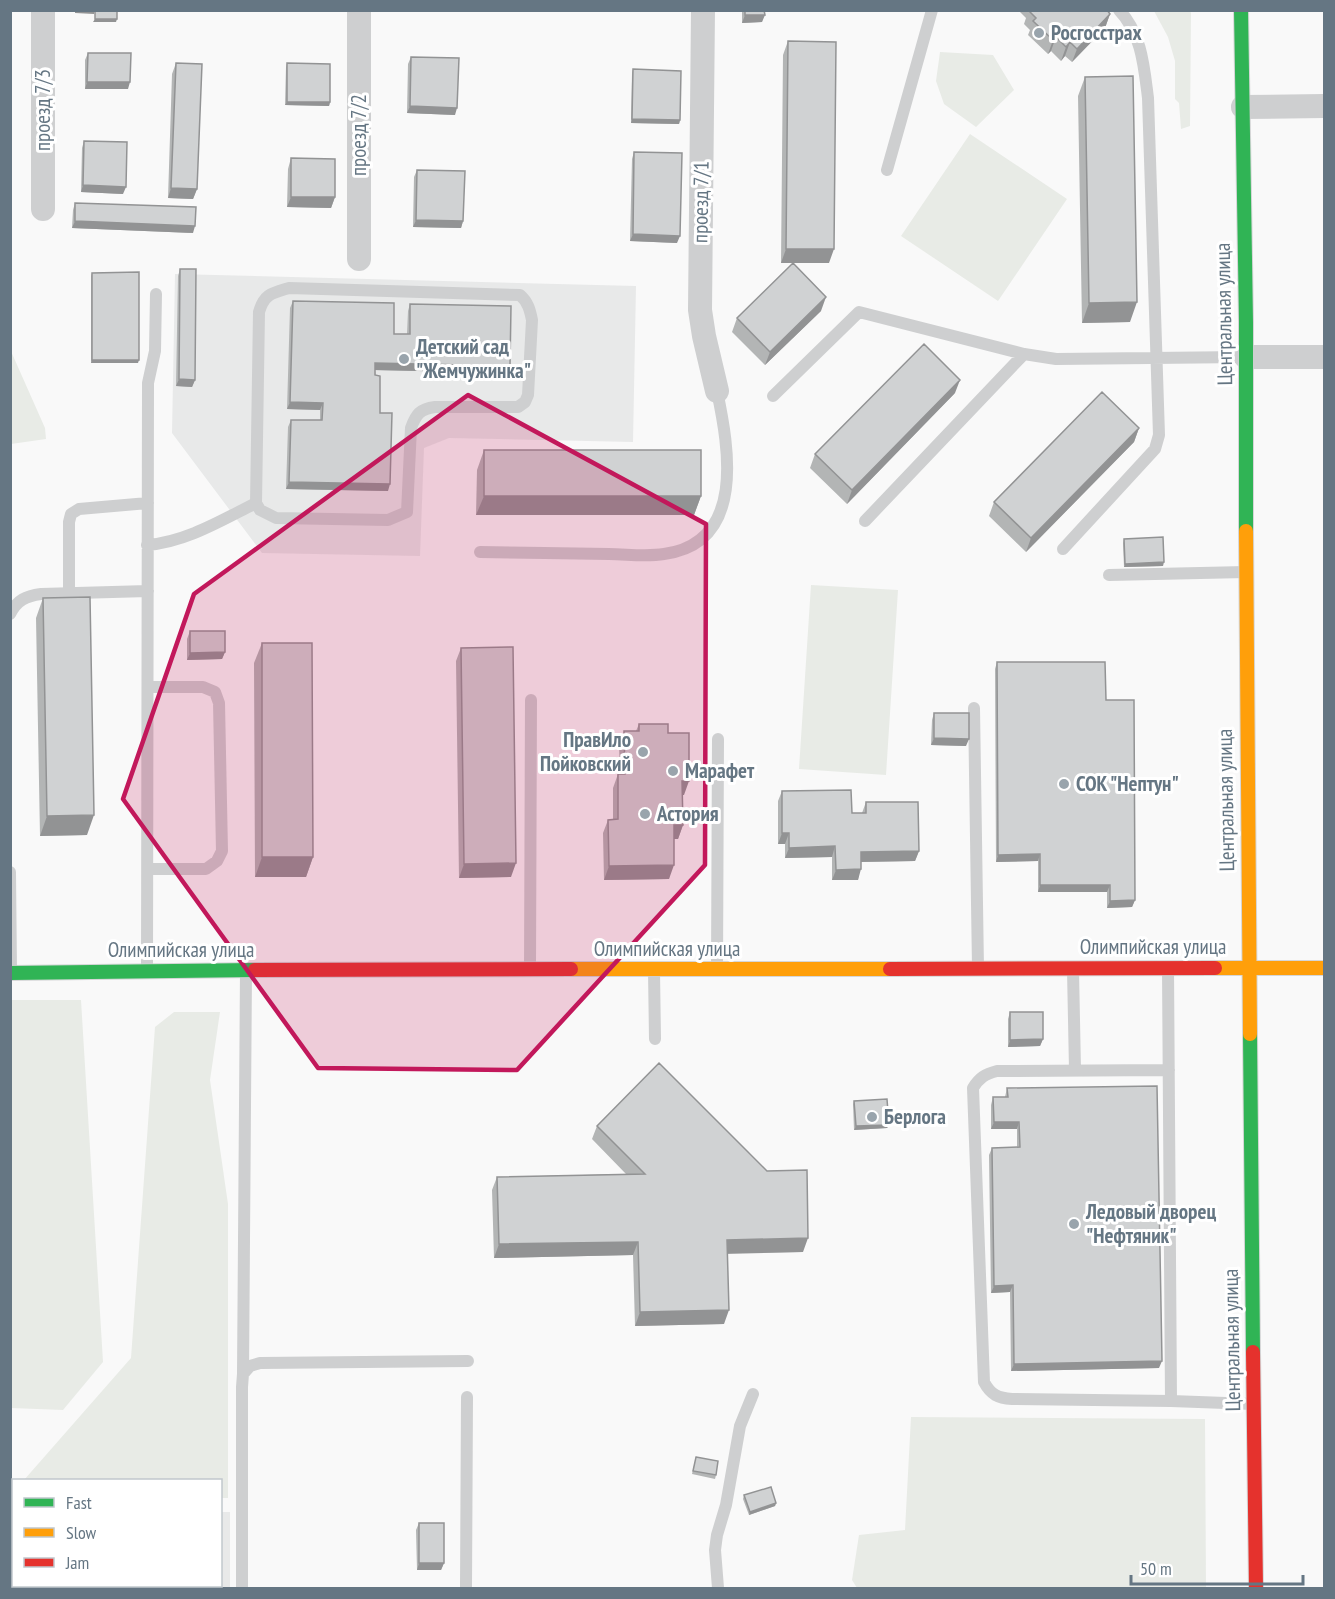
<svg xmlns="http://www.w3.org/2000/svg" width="1335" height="1599" font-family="'PT Sans Narrow',sans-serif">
<rect width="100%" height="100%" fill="#f9f9f9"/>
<!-- built -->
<path fill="#e8e9e9" d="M175,274l461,12 -3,156 -184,-4 -25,10 -4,108 -158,-3 -90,-120z
M10,1511h4v75h206l1,-74h9v76h-219z"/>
<!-- green -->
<path fill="#e8ebe6" d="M1154,11h36l1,2 -1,113 -9,3 -2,-26 -4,-4v-38l-7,-24z
M940,52l53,3 21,35 -38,37 -32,-23 -8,-23z
M970,134l97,65 -69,102 -97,-65z
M10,349l35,79 1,11 -35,5z
M811,585l87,5 -12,185 -87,-6z
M11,1000h70l22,362 -40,48 -52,-2z
M174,1012h46l-10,68 18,124v294h-7l-1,-18h-196l107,-122 24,-331z
M911,1417l294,2 1,169h-349l-5,-8 7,-45 46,-5z
M11,1535h2l1,51h201v2h-204z"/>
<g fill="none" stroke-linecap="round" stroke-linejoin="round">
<defs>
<path id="fast" d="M1241,10l5,312v209
M10,973l245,-3
M1250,1034l3,318"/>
<path id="slow" d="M1246,531l4,503
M1215,968h109
M571,969h319"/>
<path id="jam" d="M890,969l325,-1
M255,970l316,-1
M1253,1352l3,236"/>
</defs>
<!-- fast casing -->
<use href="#fast" stroke="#d5d6d7" stroke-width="16"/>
<!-- slow casing -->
<use href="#slow" stroke="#d5d6d7" stroke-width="16"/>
<!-- jam casing -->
<use href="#jam" stroke="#d5d6d7" stroke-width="16"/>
<!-- lane -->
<path stroke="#cecfd0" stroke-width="12" d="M887,170l45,-160
M773,396l86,-84 165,42 32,5 189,-2
M865,521l159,-167
M147,545c39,-3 75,-25 109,-42l3,-191c5,-18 13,-19 30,-24l231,7c8,7 10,15 12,25l-4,75 -3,7 -7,5h-83c-15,2 -19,7 -24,21l-4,84 -19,8 -112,-2 -16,-8 -4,-7
M1063,549l92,-100 4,-14 -11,-337c-4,-31 -6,-64 -29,-88
M480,552c43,1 86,1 129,2 17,0 37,3 55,0 82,-11 65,-106 53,-163
M1109,575l137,-3
M69,593v-71l2,-8 8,-5 69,-6
M10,614c7,-14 16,-18 31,-20l107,-3
M974,708l4,260
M148,869h58l11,-8 5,-10 -3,-148 -4,-11 -12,-5h-55
M10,872l1,100
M530,968l1,-268
M717,969l1,-230
M1168,969l3,432 82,3
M147,970l1,-587 7,-32 1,-57
M1073,970l2,100
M654,971l1,68
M1169,1070l-172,1c-12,3 -18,7 -24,17l11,294c7,13 14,16 28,17l159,2
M243,1374l3,-403
M242,1588v-201l1,-13 7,-8 10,-3 208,-2
M466,1588l1,-191
M718,1588l-3,-38 2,-15 9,-30 14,-79 13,-32"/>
<!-- street -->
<path stroke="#cecfd0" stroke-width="24" d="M43,10v199
M703,10l-3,300 4,26 13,55
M1243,107l81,-1
M359,259v-249
M1246,357h78"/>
<!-- fast -->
<use href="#fast" stroke="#30b455" stroke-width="14"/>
<!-- slow -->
<use href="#slow" stroke="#ff9f0a" stroke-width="14"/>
<!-- jam -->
<use href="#jam" stroke="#e5322d" stroke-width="14"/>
</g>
<!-- wall -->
<path fill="#b3b5b5" d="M742,10h22l-2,12 -20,1z
M1018,10h89l3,4 -5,14 -33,34 -7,-6 -4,5 -10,-10 -3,3 -20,-19 2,-5 -6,-6 2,-6z
M788,41l41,222h-48l2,-208z
M88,53l40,36h-43v-29z
M411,57l44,58 -48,-2 1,-49z
M176,63l21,126 -4,10 -25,-1 4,-124z
M287,63l43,39 -1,4 -44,-1 1,-38z
M633,69l47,51 -1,4 -48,-1 1,-50z
M1085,77l45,245 -48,1 -4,-227z
M84,141l39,53 -42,-2 1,-44z
M634,152l43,91 -47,-2 2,-82z
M291,158l44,39 -4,11 -44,-1 1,-38z
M417,170l46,51 -2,7 -48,-1 1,-50z
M75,203l118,30 -121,-5 1,-18z
M180,269l15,111 -3,7 -16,-1 2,-110z
M92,273l46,90h-47v-87z
M293,301l101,33h13l1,-23 2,-7 100,62 -3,7 -132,-3 13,121 -102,-2 2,-62 3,-7h29v-10l-33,-1 3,-101z
M821,311l-56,54 -33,-33 5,-14z
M955,393l-108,111 -37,-36 5,-14z
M1139,428l-5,14 -108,110 -37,-36 5,-14z
M484,450l217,46 -7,19h-218l1,-45z
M1124,539l39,27 -39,1 -1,-24z
M43,598l44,237 -47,1 -4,-218z
M190,631l35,21 -3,7 -35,1v-21z
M262,643l51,214 -7,20h-51l-1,-214z
M461,648l50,229 -52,1 -3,-217z
M997,662l109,38 29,200 -3,7 -25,1v-16h-69v-31l-42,1 -1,-193z
M934,713l32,33 -35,-1 1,-25z
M639,724l29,9 16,62h-2l1,30 -5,14h-4l-5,40 -65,1 -1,-47 5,-13 5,-1v-31l5,-14h2l-1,-29 5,-14h12z
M782,791l70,22h10l4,-11 53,49 -4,10 -54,1 -3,18h-26v-23l-47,1v-14h-7v-43z
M1010,1012l33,27 -3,7 -32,1v-28z
M1007,1088l152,280 -148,3 -1,-79 -19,1 -2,-138 3,-7 25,-1v-18h-26v-24l2,-8h12z
M854,1101l35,24 -2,3 -33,2 -1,-26z
M597,1126l206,126 -75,1 -4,71 -89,2 -2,-71 -139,3 -2,-68 5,-13 129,-3 -34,-35z
M696,1457l20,18 -1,4 -23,-5z
M744,1495l32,8 -1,3 -26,9 -6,-16z
M419,1523l25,40 -3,7h-24l-1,-40z"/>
<!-- shaded-wall -->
<path fill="#929394" d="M75,10h20l-1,4 -19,-1z
M289,10h43v1h-43z
M1110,14l-5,14 -33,34 5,-13z
M745,15h20l-3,7 -20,1z
M95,19h22l-1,3h-23z
M1056,37l-5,14 -3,3 5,-14z
M1070,42l-5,14 -4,5 5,-14z
M87,82h43l-2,7h-43z
M287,102h43l-1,4 -44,-1z
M410,106l47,2 -2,7 -48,-2z
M632,119l48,1 -1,4 -48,-1z
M83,185l43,2 -3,7 -42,-2z
M171,188l26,1 -4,10 -25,-1z
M291,197h44l-4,11 -44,-1z
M416,220l47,1 -2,7 -48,-1z
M75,221l120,5 -2,7 -121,-5z
M633,234l47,2 -3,7 -47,-2z
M786,249h48l-5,14h-48z
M826,297l-5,14 -56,54 5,-13z
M1137,302l-7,20 -48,1 7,-20z
M92,360h47l-1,3h-47z
M375,363l135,3 -3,7 -134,-3z
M179,379l16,1 -3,7 -16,-1z
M960,380l-5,13 -108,111 5,-14z
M290,402l33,1 -3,7 -33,-1z
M1139,428l-5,14 -108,110 5,-14z
M289,482l101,2 -2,7 -102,-2z
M484,496h217l-7,19h-218z
M1164,562l-1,4 -39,1 1,-3z
M225,652l-3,7 -35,1 3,-7z
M934,738l35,1 -3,7 -35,-1z
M682,781h7l-5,14h-7z
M94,815l-7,20 -47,1 7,-20z
M674,825h9l-5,14h-9z
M782,833h7l-4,11h-7z
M835,846l-3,11 -47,1 4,-10z
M919,851l-4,10 -58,1 4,-10z
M1040,854l-2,7 -42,1 2,-7z
M262,857h51l-7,20h-51z
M516,863l-5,14 -52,1 5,-14z
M674,865l-5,14 -65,1 5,-14z
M861,869l-3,11h-26l4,-10z
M1040,885h70l-3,7h-69z
M1135,900l-3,7 -25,1 3,-7z
M1043,1039l-3,7 -32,1 2,-7z
M994,1122h25l-2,7h-26z
M889,1125l-2,3 -33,2 2,-4z
M808,1238l-5,14 -81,2 5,-14z
M638,1242l-5,13 -139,3 5,-14z
M1013,1285l-3,7 -19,1 3,-7z
M729,1310l-5,14 -89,2 5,-14z
M1162,1361l-3,7 -148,3 3,-7z
M776,1503l-1,3 -26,9 1,-3z
M419,1563h25l-3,7h-24z"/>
<!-- building -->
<path fill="#d0d2d3" stroke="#929394" stroke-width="1.5" d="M95,10h22v9h-22z
M745,10h19l1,5h-20z
M1107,10l3,4 -33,35 -7,-7 -4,5 -10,-10 -3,3 -20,-19 3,-3 -7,-7z
M788,41l48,1 -2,207h-48z
M88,53h43l-1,29h-43z
M411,57l48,1 -2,50 -47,-2z
M176,63l26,1 -5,125 -26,-1z
M287,63l43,1v38h-43z
M633,69l48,2 -1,49 -48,-1z
M1133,76l4,226 -48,1 -4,-226z
M84,141l43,1 -1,45 -43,-2z
M634,152l48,1 -2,83 -47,-2z
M291,158l44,1v38h-44z
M417,170l48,1 -2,50 -47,-1z
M75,203l121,4 -1,19 -120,-5z
M793,263l33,34 -56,55 -33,-34z
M180,269h16l-1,111 -16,-1z
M139,272v88h-47v-87z
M293,301l101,2v31h16v-30l101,2 -1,60 -135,-3v12l5,1v37h12l-2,71 -101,-2 2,-62h31l1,-17 -33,-1z
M924,344l36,36 -108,110 -37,-36z
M1102,392l37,36 -108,110 -37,-36z
M484,450h217v46h-217z
M1163,537l1,25 -39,2 -1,-25z
M90,597l4,218 -47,1 -4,-218z
M190,631h35v21l-35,1z
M262,643h50l1,214h-51z
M513,647l3,216 -52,1 -3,-216z
M997,662h108l1,38h28l1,200 -25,1v-16h-70v-31l-42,1z
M934,713h35v26l-35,-1z
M639,724h29v9h21v48h-7l1,44h-9v40l-65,1 -1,-46 10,-1v-45h7l-1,-43h15z
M851,790l1,23h14v-11h52l1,49 -58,1v17l-25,1 -1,-24 -46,2v-15h-7v-42z
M1010,1012h33v27l-33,1z
M659,1063l108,108 40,-1 1,68 -81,2 2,70 -89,2 -2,-70 -139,2 -2,-67 148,-3 -48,-48z
M1157,1086l5,275 -148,3 -1,-79 -19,1 -2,-138 28,-1 -1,-25h-25l-1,-25h15l-1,-9z
M887,1099l2,26 -33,1 -2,-25z
M696,1457l22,4 -2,14 -23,-4z
M771,1487l5,16 -26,9 -6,-17z
M419,1523h25v40h-25z"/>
<!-- marked area -->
<path fill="#c2185b" fill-opacity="0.2" stroke="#c2185b" stroke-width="4.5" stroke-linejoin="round" d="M468,395l238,129 -1,341 -188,205 -199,-2 -195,-269 71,-205z"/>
<!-- markers -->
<g fill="#99a4ac" stroke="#fff" stroke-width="2">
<circle cx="1039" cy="33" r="6"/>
<circle cx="404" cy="359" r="6"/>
<circle cx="643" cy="752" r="6"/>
<circle cx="673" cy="771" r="6"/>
<circle cx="1064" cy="784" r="6"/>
<circle cx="645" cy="814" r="6"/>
<circle cx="872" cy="1117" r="6"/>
<circle cx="1074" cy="1224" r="6"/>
</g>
<g text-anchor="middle" stroke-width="6" stroke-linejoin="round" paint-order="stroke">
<!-- poi labels -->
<g font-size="21" font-weight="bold" fill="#657683" stroke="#fff" text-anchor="start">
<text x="1051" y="40">Росгосстрах</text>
<text x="416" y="354">Детский сад<tspan x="416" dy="24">"Жемчужинка"</tspan></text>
<text x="631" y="747" text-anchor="end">ПравИло<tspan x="631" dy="24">Пойковский</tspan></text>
<text x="685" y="778">Марафет</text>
<text x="1076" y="791">СОК "Нептун"</text>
<text x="657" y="821">Астория</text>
<text x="884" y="1124">Берлога</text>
<text x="1086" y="1219">Ледовый дворец<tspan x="1086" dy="24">"Нефтяник"</tspan></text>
</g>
<!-- street labels -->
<g font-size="21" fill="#657683" stroke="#fff">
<text transform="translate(43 110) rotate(-90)" y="7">проезд 7/3</text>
<text transform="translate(359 135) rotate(-90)" y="7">проезд 7/2</text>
<text transform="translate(701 202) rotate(-89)" y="7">проезд 7/1</text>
<text transform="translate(1224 314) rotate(-91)" y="7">Центральная улица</text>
<text transform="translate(1226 800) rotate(-91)" y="7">Центральная улица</text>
<text x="1153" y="954">Олимпийская улица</text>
<text x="667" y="956">Олимпийская улица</text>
<text x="181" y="957">Олимпийская улица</text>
<text transform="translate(1232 1340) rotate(-91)" y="7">Центральная улица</text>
</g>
</g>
<!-- border -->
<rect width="1335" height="1599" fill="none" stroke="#657683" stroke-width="24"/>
<!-- legend -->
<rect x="12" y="1479" width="210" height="108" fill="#ffffff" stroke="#c1c8cd" stroke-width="1.5"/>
<rect x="24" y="1498" width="30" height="9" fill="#30b455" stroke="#c1c8cd" stroke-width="1.5"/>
<text x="66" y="1509" font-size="18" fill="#657683">Fast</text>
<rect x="24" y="1528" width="30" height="9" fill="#ff9f0a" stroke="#c1c8cd" stroke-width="1.5"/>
<text x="66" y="1539" font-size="18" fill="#657683">Slow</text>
<rect x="24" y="1558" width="30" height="9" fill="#e5322d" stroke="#c1c8cd" stroke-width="1.5"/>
<text x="66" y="1569" font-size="18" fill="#657683">Jam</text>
<!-- scale -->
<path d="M1131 1575v9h172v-9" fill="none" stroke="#657683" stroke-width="3"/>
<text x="1140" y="1575" font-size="18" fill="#657683" stroke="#ffffff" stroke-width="4.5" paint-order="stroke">50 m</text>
</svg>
